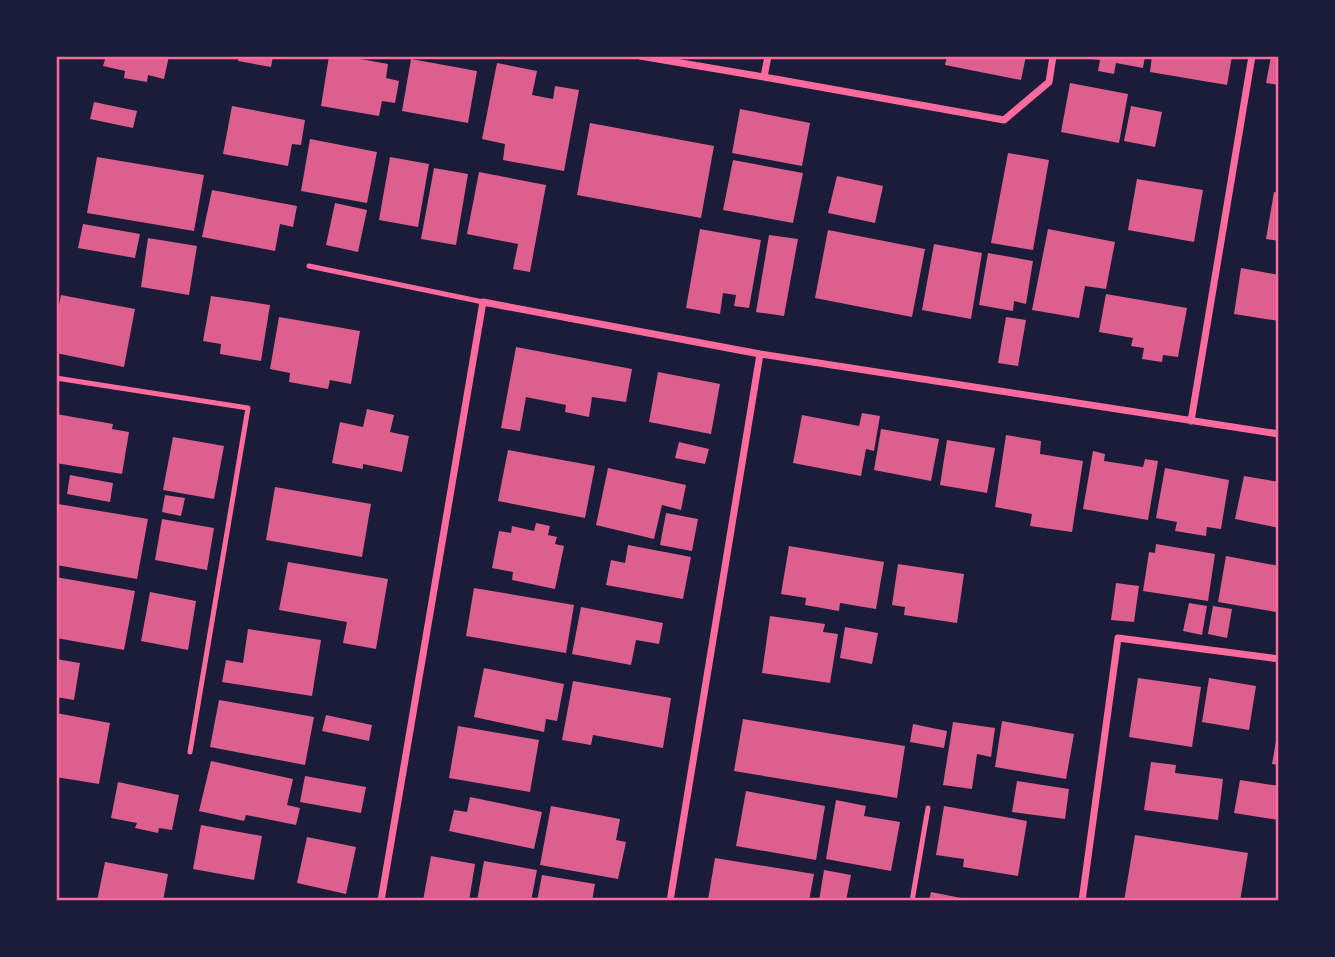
<svg xmlns="http://www.w3.org/2000/svg" width="1335" height="957" font-family="'Roboto Serif',serif">
<rect width="100%" height="100%" fill="#1b1b3a"/>
<!-- building -->
<path fill="#dd5f8e" d="M106,56h63l-5,23 -16,-4 -1,7 -23,-4 1,-7 -22,-5z
M238,56h35l-2,11 -33,-6z
M329,56h26v2l33,6 -2,14 13,3 -4,22 -13,-2 -3,15 -58,-10z
M947,56h79l-5,24 -76,-15z
M1081,56h64l-2,12 -27,-5 -2,11 -16,-3 2,-11 -19,-2z
M1152,56h80l-5,29 -77,-13z
M1271,56h8v29l-13,-2z
M411,59l66,12 -9,52 -66,-12z
M497,63l40,8 -5,24 21,4 2,-13 24,4 -15,81 -61,-11 2,-16 -23,-5z
M1070,83l58,11 -9,49 -58,-11z
M94,102l43,9 -4,17 -43,-9z
M232,106l73,14 -4,25 -9,-1 -4,22 -65,-12z
M1131,106l31,6 -7,35 -31,-6z
M740,109l70,14 -8,43 -70,-13z
M590,123l124,23 -13,72 -124,-23z
M310,139l67,13 -10,51 -66,-12z
M1008,153l41,7 -16,90 -42,-7z
M97,157l107,18 -10,56 -107,-18z
M390,157l39,7 -11,63 -39,-7z
M733,160l70,13 -10,50 -70,-13z
M434,168l34,6 -12,71 -35,-6z
M479,172l67,13 -16,87 -17,-3 5,-25 -51,-10z
M837,176l46,10 -8,37 -47,-10z
M1137,179l66,11 -9,52 -66,-12z
M212,190l85,16 -4,21 -13,-3 -5,27 -73,-14z
M1274,192l5,1v48l-13,-2z
M335,203l32,7 -9,42 -32,-7z
M83,224l57,10 -5,24 -57,-10z
M700,229l61,11 -12,68 -15,-2 2,-11 -13,-2 -3,21 -34,-6z
M1048,229l67,13 -9,47 -21,-3 -6,32 -47,-8z
M828,230l97,19 -13,68 -97,-19z
M769,235l29,4 -14,77 -28,-4z
M148,238l49,8 -8,49 -48,-8z
M934,244l48,9 -11,66 -49,-9z
M988,253l45,8 -7,43 -12,-3 -1,10 -34,-6z
M1241,268l38,7v46l-45,-7z
M1106,294l81,14 -9,49 -15,-2 -1,7 -20,-3 2,-11 -13,-2 2,-8 -34,-6z
M61,295l74,14 -11,58 -68,-14v-32z
M211,296l59,9 -9,56 -41,-7 1,-10 -18,-3z
M279,317l81,14 -9,53 -21,-4 -2,9 -39,-7 1,-9 -20,-4z
M1006,317l20,3 -8,46 -20,-3z
M516,347l116,22 -6,33 -34,-5 -3,20 -24,-5 1,-7 -40,-8 -6,34 -19,-3z
M658,372l62,12 -9,50 -62,-12z
M367,409l27,6 -4,17 19,4 -7,36 -39,-8v5l-31,-6 8,-41 23,5z
M862,413l18,3 -6,35 -8,-2 -5,27 -68,-13 9,-48 57,11z
M56,414l57,10 -1,5 17,3 -7,42 -66,-11z
M881,429l58,10 -8,42 -57,-11z
M1006,435l35,6 -1,13 43,7 -11,71 -42,-6 2,-12 -37,-7z
M173,437l51,9 -10,53 -51,-9z
M947,440l48,8 -8,45 -47,-8z
M679,442l30,7 -4,15 -30,-6z
M508,450l87,16 -10,52 -87,-17z
M1093,451l12,3 -1,7 39,6 2,-8 13,2 -10,59 -65,-11z
M608,468l78,17 -5,25 -19,-5 -8,34 -58,-14z
M1165,468l64,12 -8,49 -14,-2 -1,9 -31,-5 2,-9 -21,-4z
M70,475l43,8 -3,19 -43,-8z
M1244,476l35,6v46l-44,-9z
M275,487l96,17 -9,53 -96,-17z
M165,495l20,3 -4,18 -19,-4z
M58,504l90,15 -11,60 -81,-14v-53z
M666,513l32,6 -6,32 -32,-6z
M162,519l52,9 -7,42 -52,-10z
M536,523l14,3 -2,9 9,2 -2,7 9,2 -9,43 -43,-9 1,-8 -21,-4 7,-37 12,2 1,-7 22,5z
M1156,544l59,10 -7,47 -65,-10 6,-39 6,1z
M628,545l63,12 -8,42 -77,-14 5,-25 14,3z
M789,546l95,16 -8,47 -36,-6 -1,8 -34,-6 1,-7 -25,-4z
M1226,556l53,10v27l-3,19 -58,-10z
M288,562l100,17 -12,70 -33,-6 4,-21 -68,-12z
M898,564l66,10 -7,49 -53,-8 1,-8 -13,-2z
M56,577l79,14 -11,59 -68,-12z
M1116,583l23,3 -5,36 -23,-2z
M474,588l100,17 -8,48 -100,-17z
M150,592l46,9 -8,49 -47,-9z
M1189,603l18,3 -5,29 -19,-4z
M1213,606l19,3 -5,29 -19,-4z
M581,607l82,16 -4,21 -23,-4 -5,25 -59,-11z
M770,616l55,8 -2,8 15,2 -8,49 -68,-10z
M845,627l33,6 -6,31 -32,-6z
M248,629l73,11 -9,56 -90,-14 4,-22 17,3z
M56,659l24,4 -6,37 -18,-3z
M484,668l80,16 -7,37 -11,-2 -2,13 -70,-15z
M1138,678l63,9 -9,60 -63,-10z
M1209,678l47,8 -7,44 -47,-8z
M573,681l98,17 -8,50 -70,-13 -2,10 -29,-5z
M219,700l95,17 -9,48 -95,-18z
M56,713l54,10 -11,61 -43,-7z
M326,715l46,10 -3,16 -47,-10z
M743,719l162,27 -8,52 -163,-27z
M1002,721l72,13 -8,45 -71,-12z
M953,722l42,6 -4,29 -14,-3 -5,35 -29,-4z
M913,724l34,7 -3,17 -34,-6z
M458,726l81,14 -9,52 -81,-14z
M1278,730h1v35l-7,-1z
M211,761l82,18 -6,26 13,3 -4,17 -50,-10 -2,6 -45,-10z
M1151,762l25,3 -1,8 48,6 -5,41 -74,-10z
M305,776l61,11 -5,26 -61,-11z
M1240,780l39,6v34l-45,-7z
M1017,781l52,8 -4,30 -53,-7z
M118,782l61,13 -7,35 -13,-2 -1,5 -23,-5 2,-5 -26,-5z
M746,791l79,15 -9,54 -80,-14z
M470,797l72,15 -8,37 -85,-18 5,-21 13,2z
M836,800l30,6 -2,10 36,6 -9,49 -65,-12z
M551,806l69,13 -4,21 10,2 -8,37 -78,-14z
M944,806l83,15 -9,55 -55,-9 1,-8 -28,-4z
M201,825l61,11 -8,44 -61,-11z
M1135,835l113,18 -8,48h-116z
M307,837l49,10 -10,47 -49,-11z
M431,856l44,8 -6,37h-46z
M715,858l99,16 -5,27h-93l-8,-1z
M484,861l53,9 -6,31h-54z
M105,862l63,12 -5,27h-66z
M824,870l27,5 -5,26h-27z
M542,875l53,9 -3,17h-55z
M931,892l40,8v1h-42z"/>
<g fill="none" stroke-linecap="round" stroke-linejoin="round">
<!-- service -->
<path stroke="#ff6b9d" stroke-width="5" d="M309,266l174,36
M56,378l192,30 -58,344
M912,901l16,-93"/>
<!-- minor -->
<path stroke="#ff6b9d" stroke-width="7" d="M640,56l124,21 240,43 45,-38 4,-26
M764,77l4,-21
M1191,421l61,-365
M381,901l102,-599 277,52 519,80
M670,901l90,-547
M1082,901l36,-263 161,21"/>
</g>
<!-- border -->
<rect width="1335" height="957" fill="none" stroke="#1b1b3a" stroke-width="116"/>
<rect x="58" y="58" width="1219" height="841" fill="none" stroke="#ff6b9d" stroke-width="2.5"/>
</svg>
